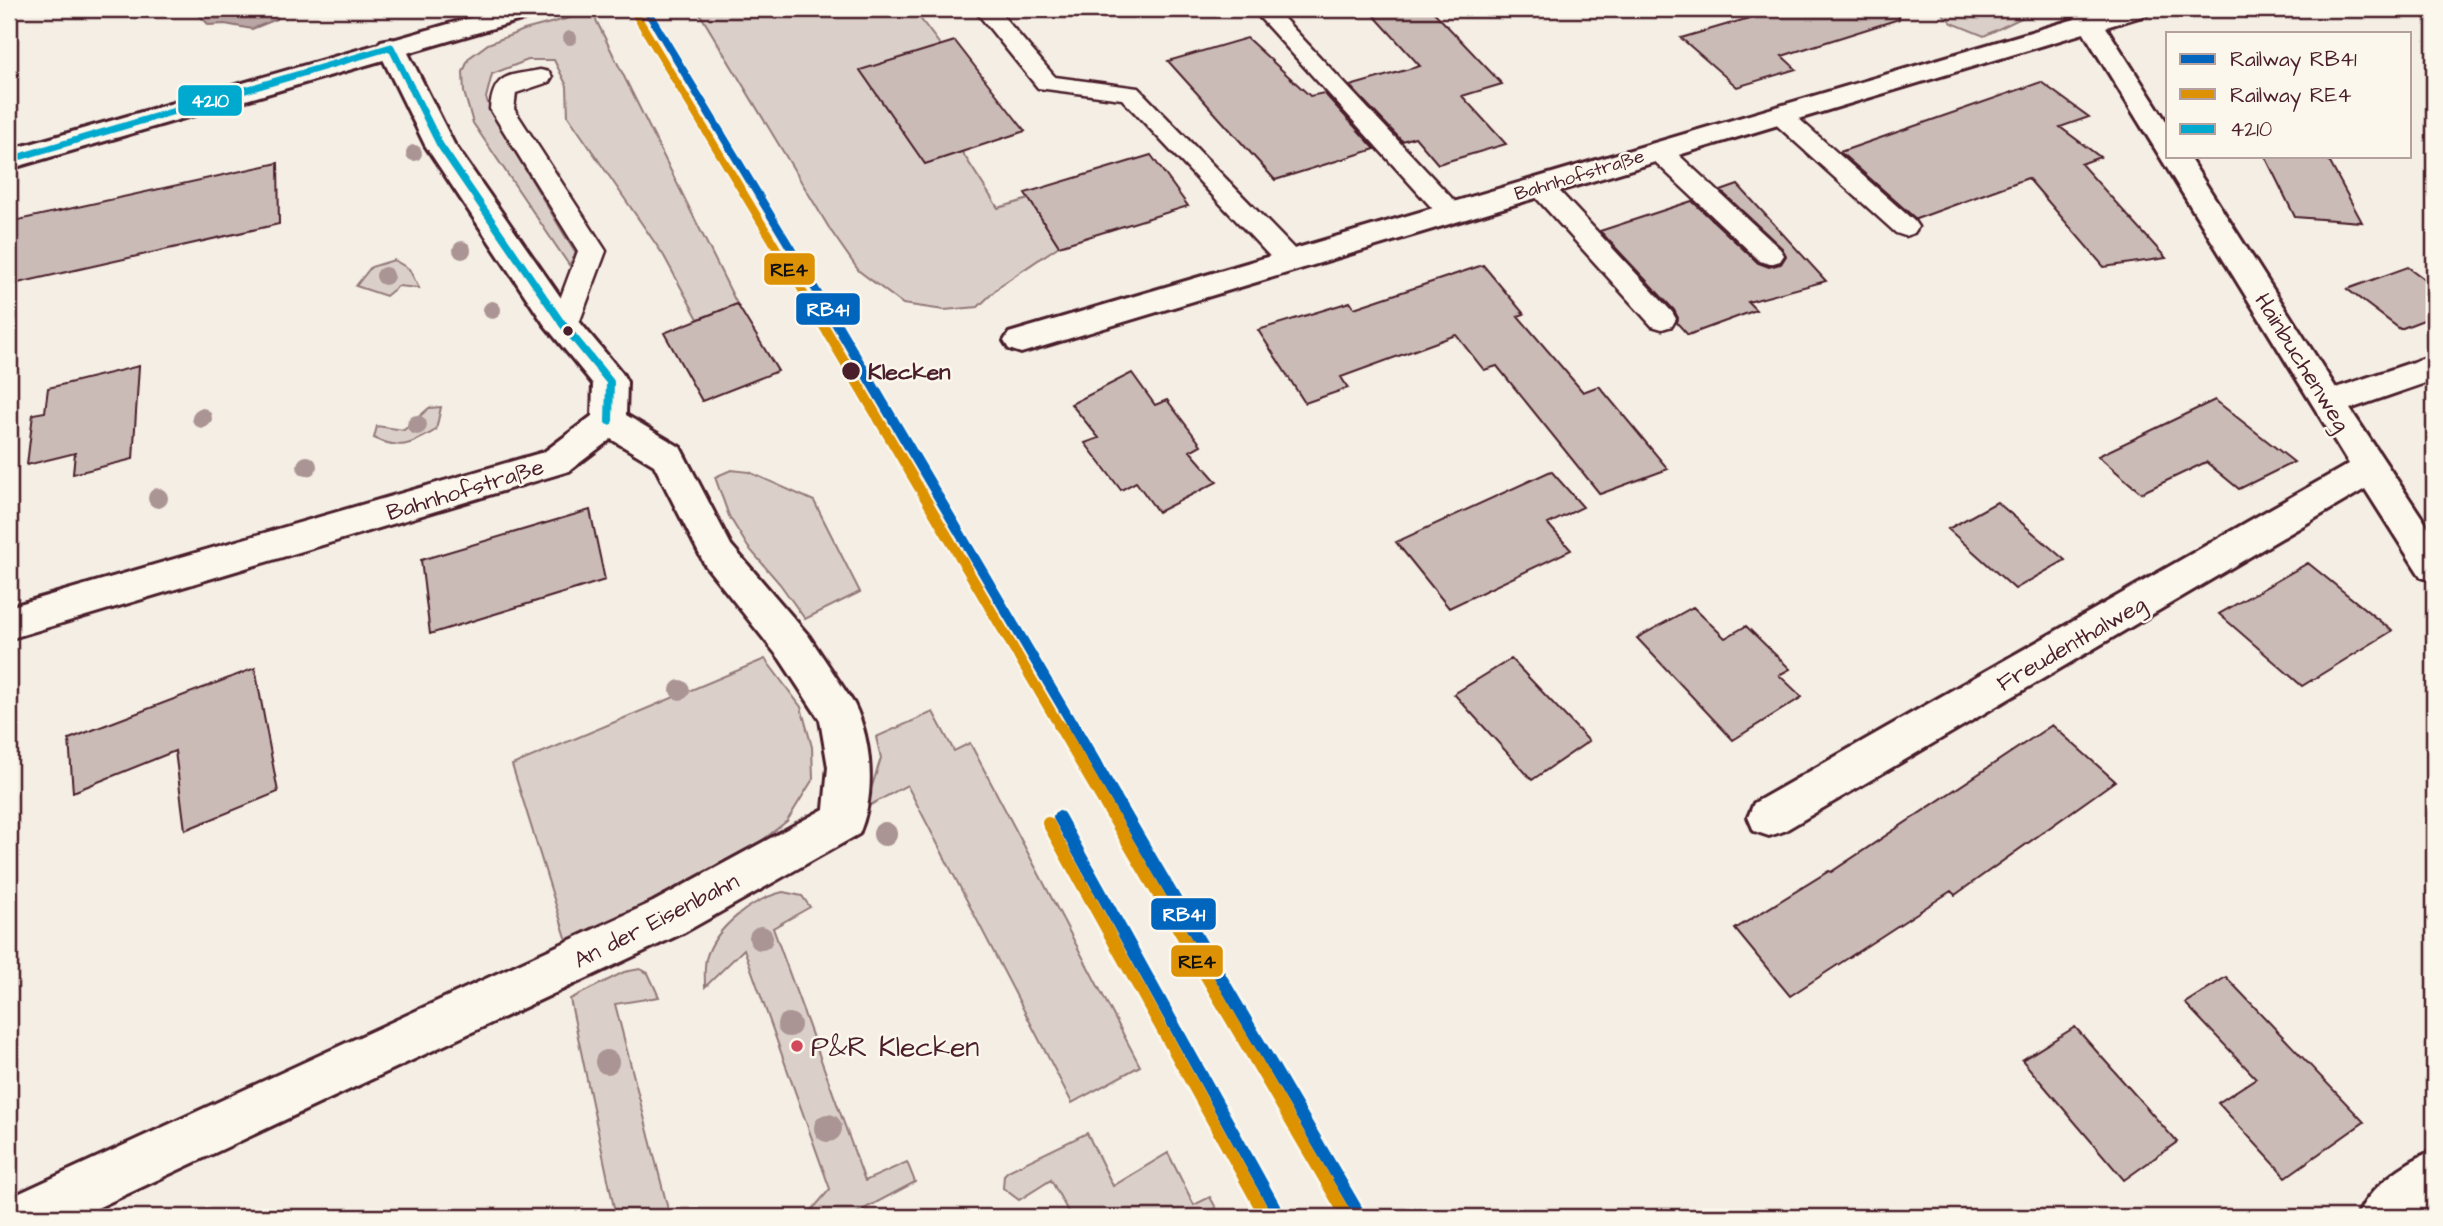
<svg xmlns="http://www.w3.org/2000/svg" width="2443" height="1226" font-family="'Architects Daughter',sans-serif">
<rect width="100%" height="100%" fill="#f4eee4"/>
<filter id="ink" filterUnits="userSpaceOnUse"><feTurbulence type="fractalNoise" baseFrequency=".0143" numOctaves="2"/><feDisplacementMap in="SourceGraphic" scale="14" xChannelSelector="R" yChannelSelector="G"/><feConvolveMatrix kernelMatrix="1 2 1 2 8 2 1 2 1" color-interpolation-filters="sRGB"/></filter>
<g filter="url(#ink)">
<!-- green -->
<path fill="#dbd0c9" stroke="#92787a" stroke-width="2" d="M697,9h216l28,37 -80,25 64,92 37,-11 36,56 31,-9 30,47 -58,39 -23,22 -34,3 -41,-6 -44,-33 -28,-40z
M1938,9h102l-56,27 -32,-13z
M592,12l145,292 -39,15 -34,-63 -96,-140 -1,-30 -13,-26h-26l-36,14 -6,24 7,18 83,138 -7,11 -96,-142 -9,-31 -1,-20 6,-14 19,-14 36,-14z
M394,260l15,9 10,19 -21,-2 -12,10 -30,-10 15,-19z
M441,407l-5,23c-25,14 -34,21 -62,8l3,-12 27,4 25,-22z
M731,470l18,2 65,29 46,91 -55,27 -25,-35 -32,-37 -19,-31 -14,-39z
M765,659l36,48 11,40 1,32 -26,42 -57,45 -161,81 -57,-182z
M933,712l21,39 16,-8 170,323 -68,37 -165,-318 -42,23 16,-50 -5,-21z
M783,892l19,4 8,11 -37,21 92,253 42,-19 8,20 -66,35h-43l24,-28 -86,-240 -39,38c0,-9 -1,-19 1,-28 9,-32 47,-60 77,-67z
M640,969l8,4 11,24 -44,7 55,213h-54l-46,-218 54,-27z
M1087,1133l26,53 55,-33 26,52 16,-8 11,20h-150l-20,-37 -32,20 -16,-12 1,-13 4,-4z"/>
<!-- water -->
<path fill="#baa7a5" stroke="#8d7174" stroke-width="2" d="M193,9h86l-2,10 -25,10 -27,-5 -16,1z"/>
<!-- building -->
<path fill="#cabbb6" stroke="#4a1f2b" stroke-width="2" d="M1368,9h63l71,75 -40,12 44,48 -68,20 -23,-27 -13,4 -52,-55 70,-20z
M1780,9h118l1,10 -117,37 14,13 -59,18 -56,-49z
M1247,38l63,58 14,-3 51,56 -100,31 -107,-119z
M955,41l70,90 -100,33 -65,-94z
M2041,82l48,35 -29,10 40,30 -19,7 85,94 -62,9 -76,-89 -112,41 -76,-67z
M1151,155l37,51 -129,40 -34,-53z
M2265,156l63,3 34,63 -67,-5z
M278,163l1,61 -270,61v-63z
M1738,185l88,96 -78,21 8,8 -68,25 -11,-12 1,-5 -4,-8 -74,-79 92,-30 66,62 11,4 12,-3 5,-8 -4,-8 -61,-57z
M1483,265l41,49 -6,2 65,76 16,-6 69,83 -68,25 -103,-128 -13,4 -28,-35 -115,42 7,11 -43,15 -47,-73 92,-28 4,6z
M2408,267l26,19v30l-34,13 -53,-40z
M737,304l41,67 -76,30 -38,-68z
M139,366l-6,93 -60,15 2,-21 -48,12 6,-51 12,-2 3,-24z
M1132,373l23,32 12,-5 34,45 -11,6 27,31 -59,30 -22,-30 -15,8 -36,-47 14,-5 -28,-34z
M2215,400l79,62 -55,27 -33,-27 -65,31 -43,-37z
M1551,471l32,36 -35,17 23,26 -122,58 -53,-66z
M1997,502l68,58 -50,29 -67,-60z
M590,510l15,70 -175,54 -9,-74z
M2308,563l84,68 -90,55 -83,-72z
M1693,607l32,31 21,-12 44,43 -11,6 23,22 -69,43 -96,-102z
M1511,659l78,82 -57,39 -78,-86z
M255,668l23,124 -93,38 -10,-79 -102,41 -4,-53z
M2052,725l63,56 -160,114 -4,-4 -161,105 -55,-67 94,-58 2,1z
M2226,977l138,145 -78,55 -68,-74 38,-25 -71,-75z
M2075,1027l102,115 -53,38 -102,-120z"/>
<g fill="none" stroke-linecap="round" stroke-linejoin="round">
<defs>
<path id="service" d="M974,9h23l58,68 83,11 162,167 4,6 -4,6 -10,3 -10,-3 -158,-168 -84,-11z
M1252,9h23l185,198 4,6 -4,6 -9,3 -9,-3z
M540,70l9,2 3,5 -3,5 -33,11 -2,16 92,142 -28,75 -4,7 -10,3 -10,-3 -4,-7 28,-75 -88,-142c4,-36 18,-33 50,-39z
M1780,107l9,3 125,111 4,6 -4,6 -9,3 -9,-3 -125,-113 -3,-5 3,-5z
M1659,143l9,2 112,104 4,6 -4,6 -10,3 -10,-3 -110,-104 -4,-6 4,-6z
M1540,178l9,2 123,132 4,7 -4,7 -10,3 -10,-3 -121,-134 -4,-6 4,-6z"/>
<path id="minor" d="M2069,9h26l2,3 12,-3h41l-4,6 -40,12 62,97v32h20l148,232 98,-33v25l-84,29 84,127v45l-13,-4 -56,-88 -581,342 -15,5 -15,-5 -6,-14 6,-14 595,-339 -265,-431 -1063,320 -12,-4 -5,-8 5,-8 1066,-314z
M391,39l10,2 4,6 49,97 114,164 54,65 5,9 -1,33 54,32 51,98 77,90 46,69c18,36 22,92 5,130l-174,98 -607,285h-69v-19l644,-296 171,-93 4,-42 -8,-47 -40,-61 -75,-94 -51,-100 -43,-26 -42,32 -560,168v-32l535,-155 48,-36 1,-32 -49,-60 -119,-179 -48,-98 4,-6z
M2434,1150v57l-13,10h-64c11,-29 48,-55 77,-67z"/>
<path id="tertiary" d="M501,9h41l-4,6 -529,154v-19z"/>
</defs>
<!-- service casing -->
<use href="#service" stroke="#4a1f2b" stroke-width="5"/>
<!-- minor casing -->
<use href="#minor" stroke="#4a1f2b" stroke-width="6"/>
<!-- tertiary casing -->
<use href="#tertiary" stroke="#4a1f2b" stroke-width="6"/>
<!-- service -->
<use href="#service" fill="#fbf7ec" fill-rule="evenodd"/>
<!-- minor -->
<use href="#minor" fill="#fbf7ec" fill-rule="evenodd"/>
<!-- tertiary -->
<use href="#tertiary" fill="#fbf7ec" fill-rule="evenodd"/>
<defs>
<path id="bus-1-far1" d="M9,160l382,-113 49,98 123,180"/>
<path id="bus-1" d="M562,323l48,59 -1,39"/>
</defs>
<!-- bus-1-far1 casing -->
<use href="#bus-1-far1" stroke="#fbf7ec" stroke-width="11"/>
<!-- bus-1 casing -->
<use href="#bus-1" stroke="#fbf7ec" stroke-width="13"/>
<!-- bus-1-far1 -->
<use href="#bus-1-far1" stroke="#00a9ce" stroke-width="7"/>
<!-- bus-1 -->
<use href="#bus-1" stroke="#00a9ce" stroke-width="8"/>
<defs>
<path id="rail-1-far2" d="M646,9l191,316"/>
<path id="rail-1-far1" d="M836,323l238,404"/>
<path id="rail-1" d="M1073,725l288,492
M1059,817l221,400"/>
<path id="rail-2-far2" d="M636,15l187,310"/>
<path id="rail-2-far1" d="M822,323l238,404"/>
<path id="rail-2" d="M1059,725l288,492
M1048,823l218,394"/>
</defs>
<!-- rail-1-far2 casing -->
<use href="#rail-1-far2" stroke="#fbf7ec" stroke-width="12"/>
<!-- rail-1-far1 casing -->
<use href="#rail-1-far1" stroke="#fbf7ec" stroke-width="15"/>
<!-- rail-1 casing -->
<use href="#rail-1" stroke="#fbf7ec" stroke-width="18"/>
<!-- rail-2-far2 casing -->
<use href="#rail-2-far2" stroke="#fbf7ec" stroke-width="12"/>
<!-- rail-2-far1 casing -->
<use href="#rail-2-far1" stroke="#fbf7ec" stroke-width="15"/>
<!-- rail-2 casing -->
<use href="#rail-2" stroke="#fbf7ec" stroke-width="18"/>
<!-- rail-1-far2 -->
<use href="#rail-1-far2" stroke="#0065bd" stroke-width="8"/>
<!-- rail-1-far1 -->
<use href="#rail-1-far1" stroke="#0065bd" stroke-width="10"/>
<!-- rail-1 -->
<use href="#rail-1" stroke="#0065bd" stroke-width="12"/>
<!-- rail-2-far2 -->
<use href="#rail-2-far2" stroke="#dd9206" stroke-width="8"/>
<!-- rail-2-far1 -->
<use href="#rail-2-far1" stroke="#dd9206" stroke-width="10"/>
<!-- rail-2 -->
<use href="#rail-2" stroke="#dd9206" stroke-width="12"/>
</g>
<!-- trees -->
<g fill="#aa9494">
<circle cx="570" cy="38" r="7"/>
<circle cx="414" cy="153" r="8"/>
<circle cx="462" cy="250" r="9"/>
<circle cx="385" cy="276" r="9"/>
<circle cx="492" cy="310" r="9"/>
<circle cx="202" cy="418" r="10"/>
<circle cx="417" cy="425" r="10"/>
<circle cx="307" cy="466" r="10"/>
<circle cx="158" cy="498" r="10"/>
<circle cx="680" cy="690" r="10"/>
<circle cx="885" cy="834" r="12"/>
<circle cx="761" cy="938" r="12"/>
<circle cx="789" cy="1025" r="12"/>
<circle cx="607" cy="1062" r="12"/>
<circle cx="828" cy="1128" r="14"/>
</g>
</g>
<!-- markers -->
<g fill="#4a1f2b" stroke="#fbf7ec" stroke-width="2.5">
<circle cx="568" cy="331" r="6"/>
<circle cx="851" cy="371" r="10"/>
</g>
<circle fill="#d1495b" stroke="#fbf7ec" stroke-width="2.5" cx="797" cy="1046" r="7"/>
<g text-anchor="middle" stroke-width="5" stroke-linejoin="round" paint-order="stroke">
<!-- far-street labels -->
<g font-size="19" fill="#4a1f2b" stroke="#fbf7ec">
<text transform="translate(1579 174) rotate(-17)" y="7">Bahnhofstraße</text>
</g>
<!-- street labels -->
<g font-size="23" fill="#4a1f2b" stroke="#fbf7ec">
<text transform="translate(2303 362) rotate(58)" y="8">Hainbuchenweg</text>
<text transform="translate(465 489) rotate(-17)" y="8">Bahnhofstraße</text>
<text transform="translate(2071 643) rotate(-30)" y="8">Freudenthalweg</text>
<text transform="translate(656 920) rotate(-27)" y="8">An der Eisenbahn</text>
</g>
<!-- stop labels -->
<g font-size="23" font-weight="bold" fill="#4a1f2b" stroke="#fbf7ec" text-anchor="start">
<text x="868" y="379">Klecken</text>
</g>
<!-- near-poi labels -->
<g font-size="28" fill="#4a1f2b" stroke="#fbf7ec" text-anchor="start">
<text x="811" y="1056">P&amp;R Klecken</text>
</g>
</g>
<g stroke="#fbf7ec" stroke-width="2.5">
<rect x="177" y="84" width="66" height="33" rx="7" fill="#00a9ce"/>
<rect x="763" y="252" width="53" height="34" rx="7" fill="#dd9206"/>
<rect x="795" y="292" width="66" height="34" rx="7" fill="#0065bd"/>
<rect x="1150" y="897" width="67" height="34" rx="7" fill="#0065bd"/>
<rect x="1170" y="944" width="54" height="34" rx="7" fill="#dd9206"/>
</g>
<g font-size="19" text-anchor="middle" font-weight="bold" fill="#fff">
<text x="210" y="107">4210</text>
<text x="828" y="316">RB41</text>
<text x="1184" y="921">RB41</text>
</g>
<g font-size="19" text-anchor="middle" font-weight="bold" fill="#111">
<text x="789" y="276">RE4</text>
<text x="1197" y="968">RE4</text>
</g>
<!-- margin -->
<rect width="2443" height="1226" fill="none" stroke="#fbf7ec" stroke-width="35"/>
<rect x="18" y="18" width="2408" height="1191" fill="none" stroke="#4a1f2b" stroke-width="2.5" filter="url(#ink)"/>
<!-- legend -->
<rect x="2166" y="32" width="245" height="126" fill="#fbf7ec" stroke="#b4a19f" stroke-width="2"/>
<rect x="2180" y="54" width="35" height="10" fill="#0065bd" stroke="#b4a19f" stroke-width="2"/>
<text x="2230" y="66" font-size="21" fill="#4a1f2b">Railway RB41</text>
<rect x="2180" y="89" width="35" height="10" fill="#dd9206" stroke="#b4a19f" stroke-width="2"/>
<text x="2230" y="102" font-size="21" fill="#4a1f2b">Railway RE4</text>
<rect x="2180" y="124" width="35" height="10" fill="#00a9ce" stroke="#b4a19f" stroke-width="2"/>
<text x="2230" y="136" font-size="21" fill="#4a1f2b">4210</text>
</svg>
